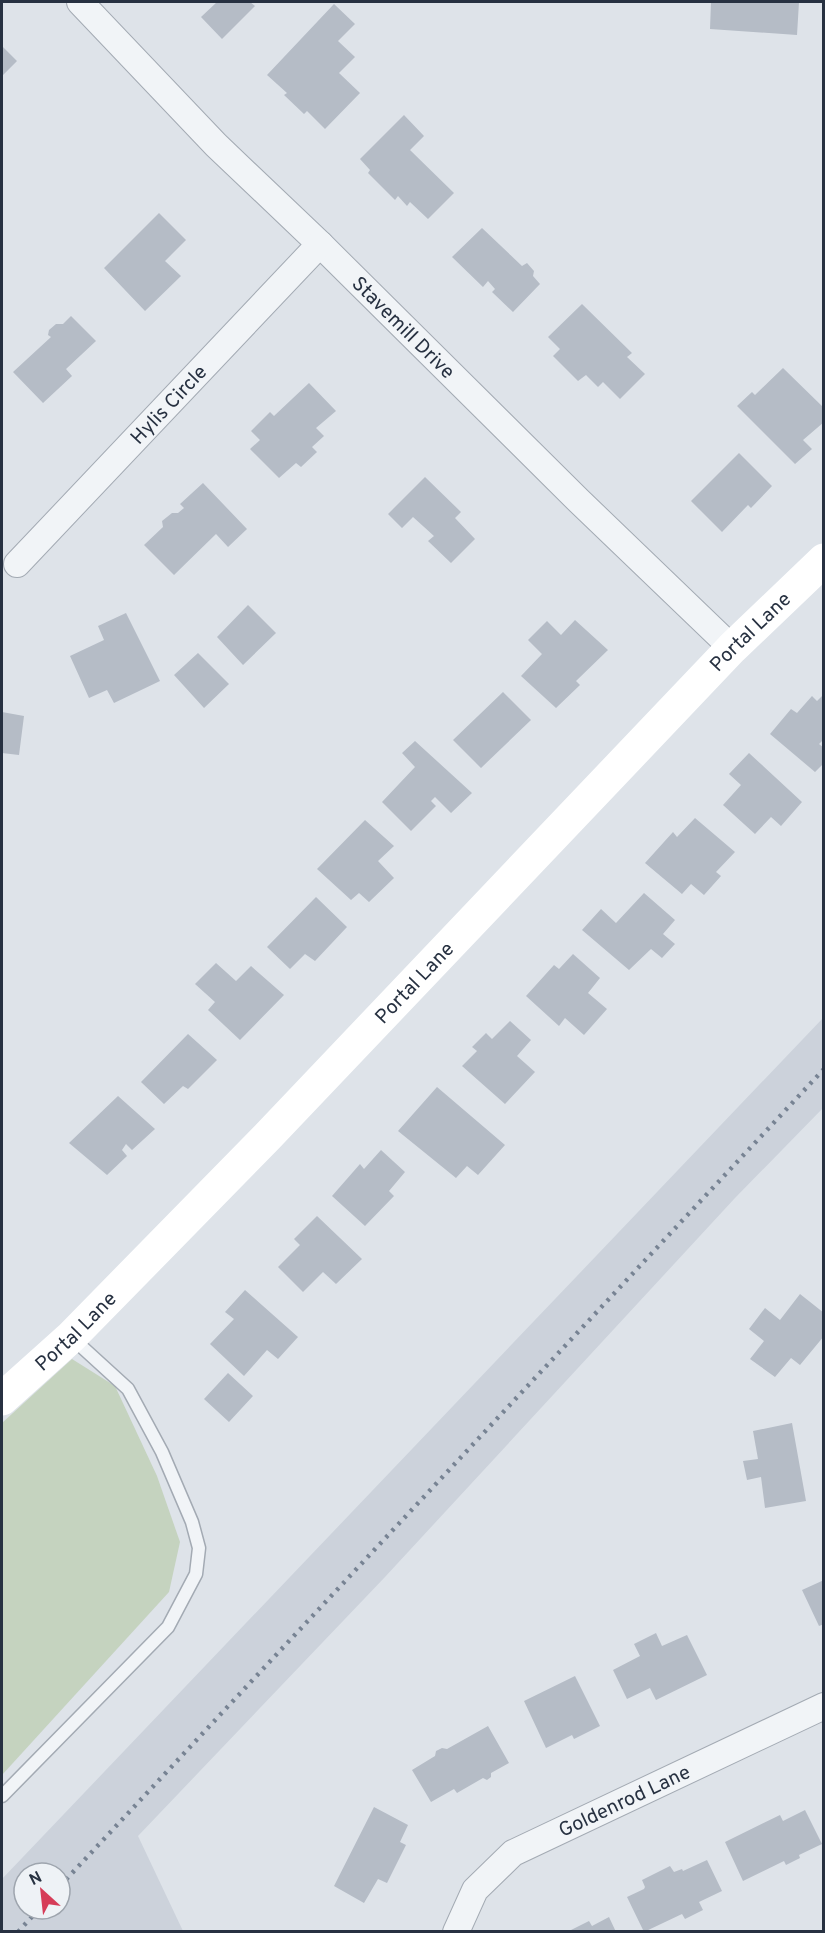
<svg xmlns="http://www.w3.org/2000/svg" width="825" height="1933" font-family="Overpass,sans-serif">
<rect width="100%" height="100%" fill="#dee3e9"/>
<!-- built -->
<path fill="#ccd2db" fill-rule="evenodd" d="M823,1018v90l-88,90 -350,379 -247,259 45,95h-181v-52zM24,1873h36v36h-36z"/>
<!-- green -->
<path fill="#c5d3bf" d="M72,1359l43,27 42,90 23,66 -11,50 -167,183v-352z"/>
<!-- building -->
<path fill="#b5bcc6" d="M217,2h33l5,4 -33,33 -21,-22z
M711,2h88l-2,33 -87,-6z
M334,4l21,20 -17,17 17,16 -16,16 21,20 -35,36 -18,-18 -3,3 -20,-19 3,-2 -20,-18z
M2,46l15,15 -15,15z
M404,115l20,21 -14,14 44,43 -26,26 -18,-17 -3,4 -9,-10 -3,4 -27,-27 2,-3 -10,-11z
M159,213l27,27 -21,21 16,15 -36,35 -41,-43z
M482,228l40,38 5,-3 7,8 -1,5 7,8 -27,28 -21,-20 3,-3 -7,-8 -5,6 -31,-30z
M582,304l50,49 -5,4 18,17 -25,25 -17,-17 -5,5 -12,-12 -8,6 -25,-25 7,-7 -12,-12z
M71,316l25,25 -30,28 6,7 -29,27 -30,-31 38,-35 -3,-2 1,-5 7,-6h7z
M783,368l41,40v14l-21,18 9,9 -17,15 -58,-58 15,-14 3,3z
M309,383l27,28 -20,17 8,8 -12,11 5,5 -16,15 -5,-4 -17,15 -29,-29 10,-9 -9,-9 19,-19 4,4z
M739,453l33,33 -21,22 -3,-3 -26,27 -31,-31z
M425,477l36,35 -6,6 20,21 -24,24 -23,-22 6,-5 -21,-19 -11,11 -14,-14z
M203,483l44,46 -19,18 -12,-13 -42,41 -30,-30 19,-18 -1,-6 10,-8h6l6,-5 -4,-4z
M248,605l28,28 -33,32 -26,-28z
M126,613l34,68 -46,22 -7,-13 -18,8 -19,-42 34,-16 -6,-14z
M575,620l33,30 -32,31 4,4 -24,23 -35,-32 21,-22 -14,-14 19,-19 14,14z
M198,653l31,31 -25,24 -30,-33z
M503,692l28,28 -50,48 -28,-28z
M824,694v45l-5,5 5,4v15l-9,9 -45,-38 21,-25 6,4 15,-17 5,5z
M2,712l22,4 -5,39 -17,-2z
M415,741l57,52 -21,20 -16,-16 -4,4 5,5 -25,25 -29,-29 33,-35 -13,-14z
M749,753l53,49 -21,24 -10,-9 -16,17 -32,-29 18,-20 -12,-11z
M695,818l40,34 -19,20 5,4 -17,19 -13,-11 -9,10 -37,-31 28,-31 4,5z
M365,820l29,26 -16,15 16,17 -25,24 -10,-9 -8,7 -34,-31z
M644,893l31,27 -12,14 12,10 -13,14 -11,-9 -22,21 -47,-40 19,-21 15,14z
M316,897l31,30 -32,34 -10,-7 -15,15 -23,-22z
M573,954l27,24 -12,15 19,16 -23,26 -19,-17 -6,8 -33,-30 28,-31 5,4z
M216,963l20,18 15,-15 33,29 -44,45 -32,-30 7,-8 -20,-18z
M510,1021l21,19 -14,16 18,16 -30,32 -43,-38 15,-15 -5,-4 14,-14 6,6z
M188,1034l29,26 -29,29 -5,-3 -19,18 -23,-22z
M437,1087l68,58 -27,30 -11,-9 -11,12 -58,-47z
M118,1096l37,33 -23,21 -6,-6 -4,6 5,6 -20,19 -38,-32z
M381,1150l24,22 -16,19 5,5 -29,30 -33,-30 28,-32 4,5z
M317,1216l45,43 -26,25 -13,-12 -20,20 -25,-25 22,-22 -6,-6z
M245,1290l53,47 -20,22 -11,-9 -23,26 -34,-32 24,-25 -9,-7z
M800,1294l24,19v23l-24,29 -9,-7 -16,19 -25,-18 14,-18 -15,-12 16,-21 15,12z
M228,1373l25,23 -24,26 -25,-23z
M792,1423l14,78 -41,7 -4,-31 -14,3 -4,-19 15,-2 -5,-28z
M824,1580v44l-5,2 -17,-36z
M656,1633l6,13 25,-11 20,40 -51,25 -6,-12 -23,11 -14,-29 27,-14 -6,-12z
M575,1676l25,50 -26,13 -2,-4 -26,13 -22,-47z
M488,1726l21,37 -18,10v4l-4,3 -4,-2 -26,15 -3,-4 -23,13 -19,-32 23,-14 1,-5 6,-3 5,1z
M374,1807l34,18 -8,17 6,3 -19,38 -9,-4 -14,24 -30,-17z
M805,1810l17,34 -23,11 1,3 -14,7 -2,-4 -41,20 -18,-39 55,-27 3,6z
M707,1860l15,31 -23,11 4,8 -18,9 -3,-5 -38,18 -17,-35 17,-8 1,-2 -3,-7 28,-14 4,6 8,-3 1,2z
M609,1917l7,15h-49l22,-11 3,5z"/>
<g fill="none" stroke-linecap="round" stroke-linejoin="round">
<defs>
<path id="lane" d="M2,1796l166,-169 28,-53 3,-26 -7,-26 -30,-70 -34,-63 -57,-52"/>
<g id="street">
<path id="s1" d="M80,2l136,143 104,99 258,256 154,148"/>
<path id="s2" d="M17,564l303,-320"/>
<path id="s3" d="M456,1932l19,-42 38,-37 311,-147"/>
</g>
</defs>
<!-- lane casing -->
<use href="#lane" stroke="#a3aab3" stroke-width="15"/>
<!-- street casing -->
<use href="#street" stroke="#a3aab3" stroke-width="28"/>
<!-- lane -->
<use href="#lane" stroke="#f1f4f7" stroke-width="12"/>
<!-- street -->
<use href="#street" stroke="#f1f4f7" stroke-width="26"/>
<!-- secondary -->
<path stroke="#fff" stroke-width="33" id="s4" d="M2,1399l69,-62 196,-200 465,-489 92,-88"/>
<!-- rail -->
<path stroke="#778393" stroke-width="4.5" stroke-dasharray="3 6" stroke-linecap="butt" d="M60,1886l764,-817
M18,1932l21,-23"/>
</g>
<g text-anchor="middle" stroke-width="5" stroke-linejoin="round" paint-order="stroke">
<!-- street labels -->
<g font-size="20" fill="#273141" stroke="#eef2f6">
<text dy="7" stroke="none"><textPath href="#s1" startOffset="459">Stavemill Drive</textPath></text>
<text dy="7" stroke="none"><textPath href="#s2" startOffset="220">Hylis Circle</textPath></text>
<text dy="7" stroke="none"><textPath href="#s4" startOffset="1072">Portal Lane</textPath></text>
<text dy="7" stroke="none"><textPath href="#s4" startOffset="586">Portal Lane</textPath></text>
<text dy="7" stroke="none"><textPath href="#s4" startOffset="100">Portal Lane</textPath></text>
<text dy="7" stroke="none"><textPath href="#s3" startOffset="222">Goldenrod Lane</textPath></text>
</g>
</g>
<!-- border -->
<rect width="825" height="1933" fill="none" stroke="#273141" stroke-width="6"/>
<!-- north arrow -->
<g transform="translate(42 1891) rotate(333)"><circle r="28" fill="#eef2f6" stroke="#9ea5ae" stroke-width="1.5"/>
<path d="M0-4.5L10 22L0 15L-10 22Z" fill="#d63c58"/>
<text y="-9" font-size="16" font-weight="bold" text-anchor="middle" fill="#273141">N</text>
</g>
</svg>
